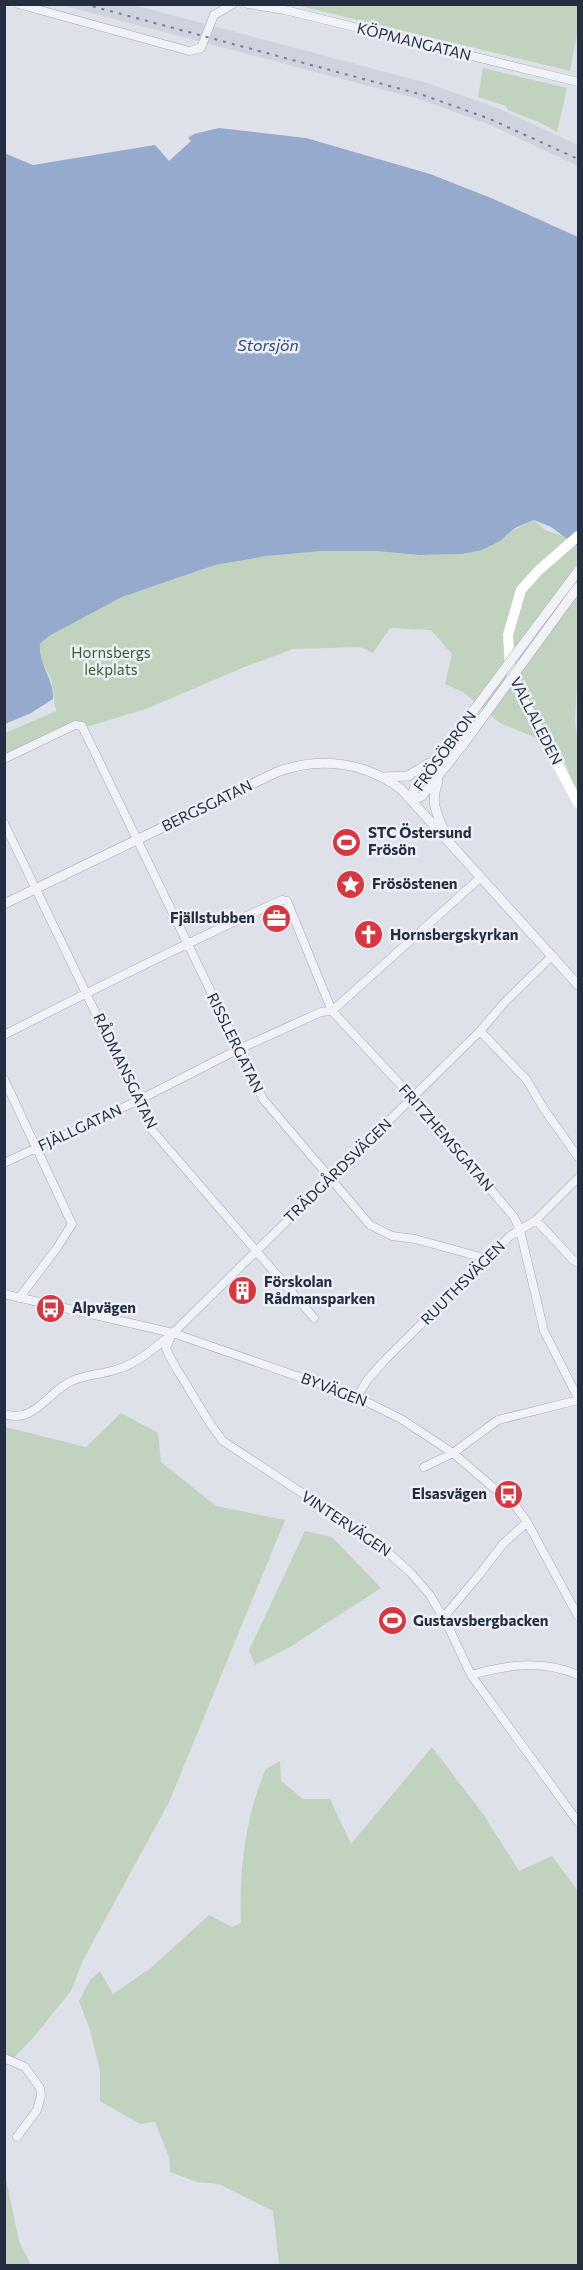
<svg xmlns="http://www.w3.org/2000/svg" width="583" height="2270" font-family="Commissioner,sans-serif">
<rect width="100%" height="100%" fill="#dee1e9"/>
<!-- built -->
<path fill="#cfd3de" d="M61,5h73l293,78 68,24 83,38v21l-90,-42 -66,-24z"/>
<!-- green -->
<path fill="#c1d3be" d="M300,5h278v25l-8,41 -270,-65z
M483,68l84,20 -10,44 -18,-10 -31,-12 -2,-4 -28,-9z
M534,520l11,10 33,11v121l-3,60 3,17v53l-6,-11 -13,-34 -59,-24 -37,-31 -18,-8 7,-30 -21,-24 -41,-2 -17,25 -13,-6 -67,2 -51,19 -96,41 -70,21 -1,-4 -70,32v-25l51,-22 -5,-32 -12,-24 1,-11 9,-8 73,-39 93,-32 52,-9 55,-5h54l43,4 43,-1 38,-13 12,-10z
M121,1413l37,20 3,29 55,44 69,14 -116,282 -86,158 -12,31 -38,47 -28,29v-640l81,20z
M305,1531l27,6 49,51 -91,59 -35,18 -6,-15z
M432,1747l51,67 36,57 33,-15 26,35v374h-299l-6,-54 -54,-27 -22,-2 -27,-10 -1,-15 -14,-35 -15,2 -40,-23v-30l-10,-41 -11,-29 11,-21 10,-9 13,23 39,-27 57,-52 23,12 9,-4c-2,-51 4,-107 25,-154l14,-8 1,20 22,18h27l21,45z
M4,2170l15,71 12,24h-26z"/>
<!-- water -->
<path fill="#95aacc" d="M219,128l87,10 124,36 61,24 87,39v310l-27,-20 -17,-7 -19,8 -15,13 -18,9 -20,4 -43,1 -43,-4h-54l-55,5 -52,9 -93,32 -73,39 -9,8c-2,20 14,34 13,55l-22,14 -26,11 -1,-571 29,12 122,-20 14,16 22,-20 -3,-3 6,-4z"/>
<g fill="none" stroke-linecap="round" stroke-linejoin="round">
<defs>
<path id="minor" d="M18,4l171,47 12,-3 13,-33 19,-11
M248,4l37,6 293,72
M4,759l71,-34 7,1 181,373 107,126 22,11 23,3 73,20
M4,823l148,307 162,188
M480,1031l46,48 18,30 34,48
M4,1035c92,-47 184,-93 278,-135l5,1 45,110 80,86 102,120 6,13 24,101 34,67
M4,1079l68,145 -15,24 -38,50
M4,1163l135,-63 98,-50 84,-38 11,-1 149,-134
M536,1220l37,40 5,3
M4,1294l169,39 184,64 44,22 52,34 64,55 10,14 51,94
M172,1334l-6,14c6,16 15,27 23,41 12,20 20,35 34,52l152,100 35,31 20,23 19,33 22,47 107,147
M357,1397l11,-18 17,-19 125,-124 26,-16 42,-42
M4,1414c29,10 42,-19 64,-31 15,-9 34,-8 50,-14 20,-6 39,-23 55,-36l307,-302 25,-29 47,-46
M424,1467l29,-14 45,-33 80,-20
M443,1618l36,-43 24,-31 24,-22
M471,1675c36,-10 72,-16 107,0
M4,2058l21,9 15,21 1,7 -4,15 -20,27"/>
<path id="tertiary" d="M384,777l24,-1 21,-13
M438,781c-8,23 -2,30 7,52
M412,800l2,-11 39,-51
M412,800l10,-4 40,-50
M4,904l273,-132c43,-16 87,-10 124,17l177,196"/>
</defs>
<!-- minor casing -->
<use href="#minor" stroke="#a6abb7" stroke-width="9"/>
<!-- tertiary casing -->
<use href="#tertiary" stroke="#a6abb7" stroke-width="10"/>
<!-- minor -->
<use href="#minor" stroke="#f1f2f7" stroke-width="8"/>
<!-- tertiary -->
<use href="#tertiary" stroke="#f1f2f7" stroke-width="9"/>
<!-- secondary -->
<path stroke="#fff" stroke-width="10" d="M578,536l-39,34 -18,20 -13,45 2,34 15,35 53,99"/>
<!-- rail -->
<path stroke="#767e94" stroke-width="2" stroke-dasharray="3 6" stroke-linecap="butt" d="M84,4l339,91 67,24 88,40"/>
<defs>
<path id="tertiary-bridge" d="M453,738l125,-167
M462,746l116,-159"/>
</defs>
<!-- tertiary-bridge casing -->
<use href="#tertiary-bridge" stroke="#a6abb7" stroke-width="10" stroke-linecap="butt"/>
<!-- tertiary-bridge -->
<use href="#tertiary-bridge" stroke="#f1f2f7" stroke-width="9"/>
</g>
<!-- icons -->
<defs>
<symbol id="stadium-disc" viewBox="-11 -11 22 22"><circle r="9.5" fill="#da363f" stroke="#edf0f6"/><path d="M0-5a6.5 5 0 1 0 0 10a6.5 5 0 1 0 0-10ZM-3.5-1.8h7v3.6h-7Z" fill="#fff"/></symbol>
<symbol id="sight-disc" viewBox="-11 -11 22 22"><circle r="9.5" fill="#da363f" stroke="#edf0f6"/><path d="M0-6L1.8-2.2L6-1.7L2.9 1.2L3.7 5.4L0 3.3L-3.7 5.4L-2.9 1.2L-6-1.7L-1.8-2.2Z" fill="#fff"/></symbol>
<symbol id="office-disc" viewBox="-11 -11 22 22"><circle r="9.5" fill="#da363f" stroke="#edf0f6"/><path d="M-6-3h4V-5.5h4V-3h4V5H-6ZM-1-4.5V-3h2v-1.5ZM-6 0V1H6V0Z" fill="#fff"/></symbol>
<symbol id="church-disc" viewBox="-11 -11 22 22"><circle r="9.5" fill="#da363f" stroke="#edf0f6"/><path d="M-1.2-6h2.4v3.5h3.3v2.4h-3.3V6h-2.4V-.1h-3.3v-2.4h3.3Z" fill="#fff"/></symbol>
<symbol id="building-disc" viewBox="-11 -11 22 22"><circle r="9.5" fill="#da363f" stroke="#edf0f6"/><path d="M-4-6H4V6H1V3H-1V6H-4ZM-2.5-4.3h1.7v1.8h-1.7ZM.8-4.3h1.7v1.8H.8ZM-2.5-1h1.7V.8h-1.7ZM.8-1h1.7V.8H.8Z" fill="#fff"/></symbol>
<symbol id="bus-disc" viewBox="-11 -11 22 22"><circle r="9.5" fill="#da363f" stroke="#edf0f6"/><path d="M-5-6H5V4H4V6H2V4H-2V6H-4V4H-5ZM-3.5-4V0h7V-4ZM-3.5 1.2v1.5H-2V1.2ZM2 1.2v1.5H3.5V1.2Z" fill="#fff"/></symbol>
</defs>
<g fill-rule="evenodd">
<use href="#stadium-disc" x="330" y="826" width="33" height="33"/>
<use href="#sight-disc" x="334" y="868" width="33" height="33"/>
<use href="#office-disc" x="260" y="902" width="33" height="33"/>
<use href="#church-disc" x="352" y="918" width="33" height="33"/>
<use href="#building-disc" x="226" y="1274" width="33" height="33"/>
<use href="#bus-disc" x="34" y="1292" width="33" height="33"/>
<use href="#bus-disc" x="492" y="1478" width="33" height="33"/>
<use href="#stadium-disc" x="376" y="1604" width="33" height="33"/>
</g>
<g text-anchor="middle" stroke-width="5" stroke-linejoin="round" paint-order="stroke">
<!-- street labels -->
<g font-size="15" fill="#252d41" stroke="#edf0f6">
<text transform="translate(414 42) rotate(14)" y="5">KÖPMANGATAN</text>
<text transform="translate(536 721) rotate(63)" y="5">VALLALEDEN</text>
<text transform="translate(445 751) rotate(-54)" y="5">FRÖSÖBRON</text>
<text transform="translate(207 806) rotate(-26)" y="5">BERGSGATAN</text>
<text transform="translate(235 1043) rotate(64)" y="5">RISSLERGATAN</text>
<text transform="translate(125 1071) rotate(64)" y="5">RÅDMANSGATAN</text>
<text transform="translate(80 1128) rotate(-25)" y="5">FJÄLLGATAN</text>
<text transform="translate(446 1138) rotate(49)" y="5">FRITZHEMSGATAN</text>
<text transform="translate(338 1171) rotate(-44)" y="5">TRÄDGÅRDSVÄGEN</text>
<text transform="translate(463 1283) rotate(-45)" y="5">RUUTHSVÄGEN</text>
<text transform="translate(334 1390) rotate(21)" y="5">BYVÄGEN</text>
<text transform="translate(346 1524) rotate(34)" y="5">VINTERVÄGEN</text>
</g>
<!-- park labels -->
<g font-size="15" fill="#355e31" stroke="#edf0f6">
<text x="111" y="658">Hornsbergs<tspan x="111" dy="17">lekplats</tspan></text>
</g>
<!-- poi labels -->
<g font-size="15" font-weight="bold" fill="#252d41" stroke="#edf0f6" text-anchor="start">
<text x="368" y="838">STC Östersund<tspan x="368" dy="17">Frösön</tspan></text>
<text x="372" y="889">Frösöstenen</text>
<text x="255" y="923" text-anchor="end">Fjällstubben</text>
<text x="390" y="940">Hornsbergskyrkan</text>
<text x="264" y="1287">Förskolan<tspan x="264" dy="17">Rådmansparken</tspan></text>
<text x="72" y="1313">Alpvägen</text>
<text x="487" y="1499" text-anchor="end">Elsasvägen</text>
<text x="413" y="1626">Gustavsbergbacken</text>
</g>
<!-- water labels -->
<g font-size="16" font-style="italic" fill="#2c4778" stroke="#edf0f6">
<text x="268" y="351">Storsjön</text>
</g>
</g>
<!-- border -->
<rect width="583" height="2270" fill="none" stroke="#252d41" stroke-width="12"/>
</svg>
